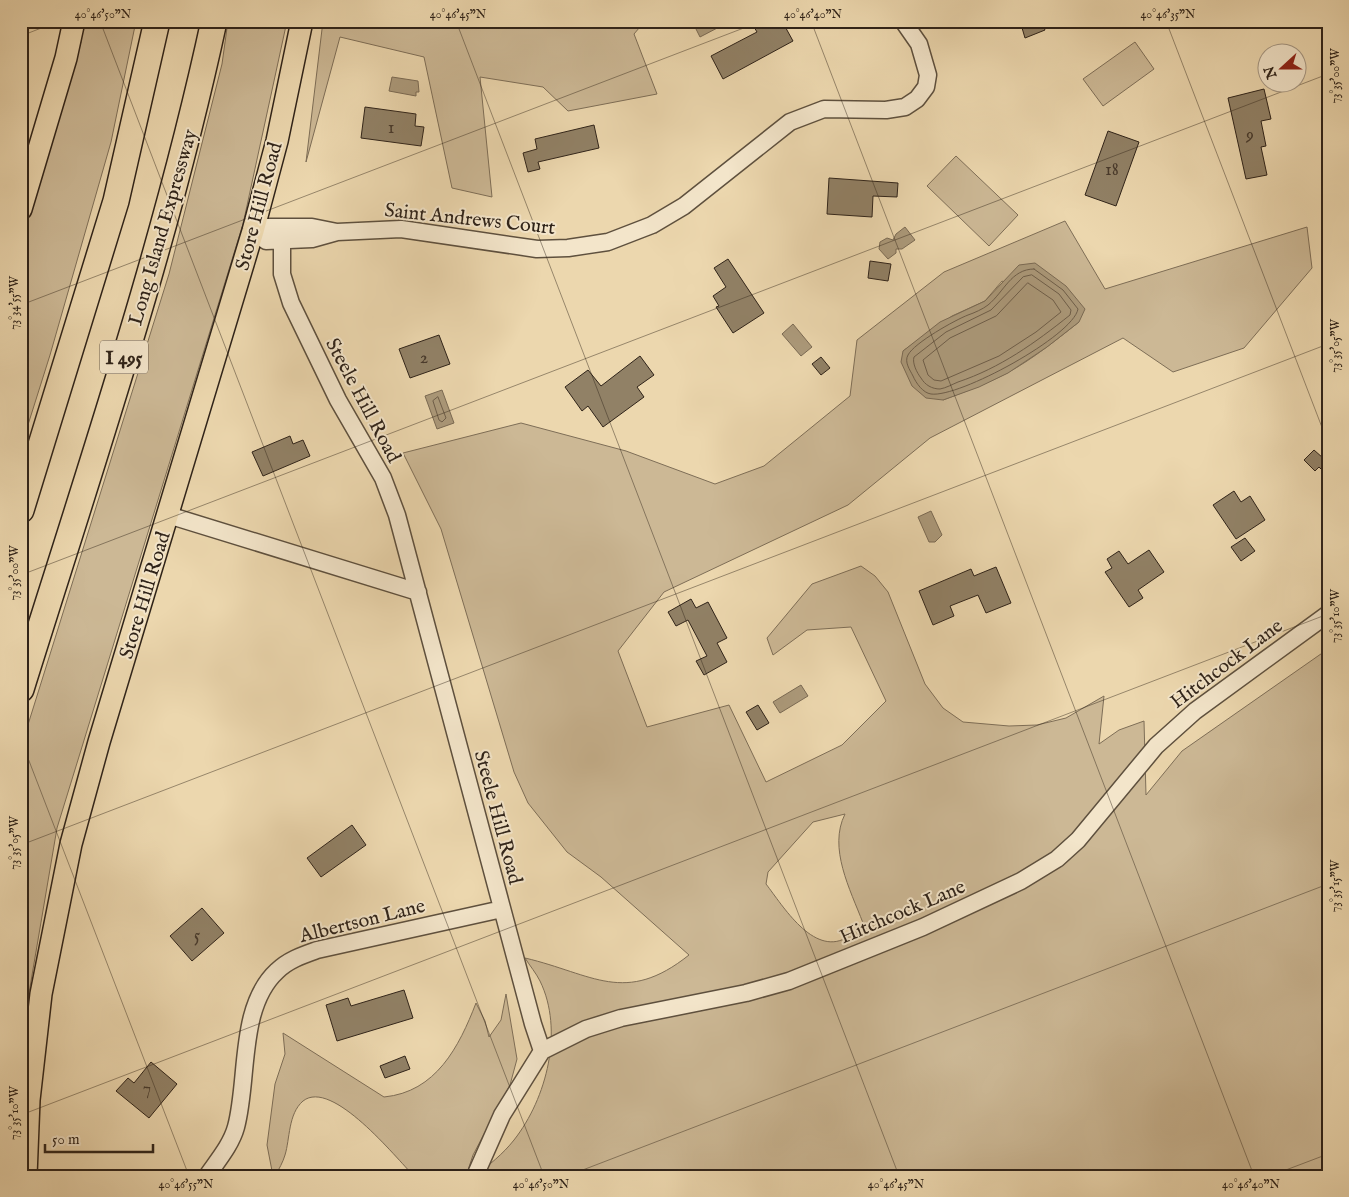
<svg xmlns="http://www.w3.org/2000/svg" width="1349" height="1197" font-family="'IM FELL English',serif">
<rect width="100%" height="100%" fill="#ecd7ae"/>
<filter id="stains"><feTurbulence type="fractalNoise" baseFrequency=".004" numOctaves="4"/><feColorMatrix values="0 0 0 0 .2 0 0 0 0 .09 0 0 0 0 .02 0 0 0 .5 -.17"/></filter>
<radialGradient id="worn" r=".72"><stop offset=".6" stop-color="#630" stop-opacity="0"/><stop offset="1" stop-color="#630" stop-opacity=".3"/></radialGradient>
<!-- green -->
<path fill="#ccb895" stroke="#7e6e57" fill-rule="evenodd" d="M83,21h53l-25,121 -61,213 -29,92v-209l60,-196z
M228,21h59l-44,203 -186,604 -36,212v-293l148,-473 53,-210z
M323,21h322l-11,13 23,60 -89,17 -25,-24 -63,-10 12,120 -40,-9 -28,-131 -84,-20 -34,125z
M1135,42l19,27 -51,37 -20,-27z
M956,156l62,59 -29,31 -62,-60z
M1065,221l40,68 202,-62 5,41 -68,80 -71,24 -50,-34 -193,100 -82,67 -184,87 -46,59 29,76 82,-22 37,77 76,-37 44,-44 -35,-74 -44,3 -34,25 -6,-17 45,-54 49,-18 14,10 13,16 37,92 18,24 20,14 46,4 28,-1 29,-7 38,-22 -5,48 20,-14 25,-9 2,74 36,-44 146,-102v527h-853c14,-11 28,-22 39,-36 33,-42 50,-110 26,-159 -4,-8 -10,-15 -15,-23 68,16 100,48 164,-3l-88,-78 -34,-25 -39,-49 -14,-31 -73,-243 -38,-76 118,-30 105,28 89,33 49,-18 86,-70 7,-56 87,-68zM1002,281l77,41c-23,18 -46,37 -72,51 -21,11 -43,19 -64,27l-40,-49 49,-35 33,-15zM845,814c-17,34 5,75 18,109 -6,5 -11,12 -17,15 -33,18 -63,-32 -80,-54l2,-12 45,-50z
M506,994l11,65 -7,26 -37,70 -7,21h-52c-18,-18 -82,-98 -111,-75 -15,13 -13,38 -18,54 -2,7 -6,14 -10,21h-2l-6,-31 8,-61 10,-30 -2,-21 101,64c52,-5 75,-50 92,-94l9,18 4,16 12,-17z"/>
<!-- water -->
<path fill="#ac9a7b" stroke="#7a6a54" d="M701,21h20l2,4 -23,12 -6,-12z
M392,77l26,4 1,11h-3v4l-27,-5z
M905,227l10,13 -13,9h-6v4l-8,6 -9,-10 1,-7 7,-4 6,2 3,-6z
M1035,263l31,23 19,23 -6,13 -32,25 -39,26 -29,14 -36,13 -17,-2 -14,-12 -11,-24 2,-11 37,-29 45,-21 34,-36z
M793,324l19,23 -11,9 -19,-22z
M442,390l12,33 -17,6 -12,-33z
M931,511l11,24 -7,7h-6l-11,-25z
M801,685l7,11 -28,17 -7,-11z"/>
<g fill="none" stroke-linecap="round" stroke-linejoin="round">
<!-- shore -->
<path stroke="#6e5e4a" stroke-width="1" d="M1034,269l29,21 15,19c-5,27 -119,89 -147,85 -8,-1 -15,-11 -18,-18 -3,-6 -9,-14 -5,-21 6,-12 47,-35 60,-40 6,-2 15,-6 20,-10 16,-13 23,-36 46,-36z
M1032,275l27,19 12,16 -1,5c-35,28 -70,53 -112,67 -5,2 -12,6 -18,7 -8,0 -15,-4 -19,-11 -4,-5 -9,-15 -7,-21l32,-25 45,-22 32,-33z
M1028,283l25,17 8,12 -25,20 -37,24 -58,25 -7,-1 -6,-5 -5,-15 27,-22 46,-22z
M438,397l8,21 -4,4 -3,-2 -6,-19z"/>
</g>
<!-- building -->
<path fill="#918166" stroke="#2f2319" d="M768,21l1,3 13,-3 11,20 -70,38 -12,-23 46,-24 -6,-10z
M1020,21h21l4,9 -20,8z
M1264,89l7,30 -10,2 5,25 -5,1 6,28 -21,4 -18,-81z
M365,107l51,7 -1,12 9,1 -3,19 -60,-8z
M594,125l5,23 -61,14 2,7 -12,3 -5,-19 14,-4 -2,-10z
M1108,131l31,11 -23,64 -31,-11z
M829,178l69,5 -1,14 -24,-1 -1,21 -45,-3z
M728,259l36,54 -31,20 -17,-26 3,-1 -6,-10 13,-9 -12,-19z
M870,261l21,3 -3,17 -20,-3z
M439,335l11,29 -40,14 -11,-29z
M640,356l14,19 -17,12 7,10 -41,30 -15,-21 -6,5 -17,-24 23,-17 13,16z
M821,357l9,11 -9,7 -9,-11z
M290,436l3,8 10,-4 7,16 -47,20 -11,-24z
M1314,450l9,8 5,-5v23l-9,-9 -4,4 -11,-11z
M1234,491l7,11 9,-6 15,24 -29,19 -23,-34z
M1245,538l10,13 -14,10 -10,-14z
M1149,550l15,22 -26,18 5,8 -14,9 -24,-35 7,-4 -5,-9 12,-8 9,13z
M996,567l15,36 -25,10 -8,-18 -28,11 4,10 -21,9 -14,-34 52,-22 3,7z
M691,599l5,9 12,-6 19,36 -10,5 10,19 -23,13 -8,-14 11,-5 -19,-36 -12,6 -8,-14z
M758,705l11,18 -12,7 -11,-18z
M352,825l14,20 -45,32 -14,-19z
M202,908l22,25 -32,28 -22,-25z
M404,990l9,28 -76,23 -11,-36 22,-7 3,8z
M405,1056l5,13 -25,9 -5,-12z
M151,1062l26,22 -28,34 -33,-27 12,-13 6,5z"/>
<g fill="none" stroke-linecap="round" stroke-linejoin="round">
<defs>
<path id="minor" d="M266,227h46l25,5 -25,7 -46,2 -13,-10z
M282,227v47l9,29 47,97 45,78 14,37 136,509 9,27
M337,232l64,-3 136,20 31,-1 40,-6 44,-17 32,-19 106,-84 34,-13 62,1 19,-3 12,-8 9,-12 2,-12 -9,-31 -16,-23
M168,515l250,77
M207,1176c11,-16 24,-31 29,-49 13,-48 2,-120 41,-156 11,-11 26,-16 40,-21l185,-41
M475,1176l27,-61 40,-64 44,-22 35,-11 125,-25 43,-12 134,-54 98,-46 36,-22 21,-19 78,-94 39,-35 133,-97"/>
<path id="major" d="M21,209l45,-151 8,-37
M26,1176l3,-76 12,-106 30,-150 28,-102 154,-511 24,-90 25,-120"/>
<path id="highway" d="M21,510l95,-309 41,-180
M21,689c69,-221 144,-441 193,-668"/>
</defs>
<!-- minor casing -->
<use href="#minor" stroke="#5e503e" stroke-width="19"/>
<!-- major casing -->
<use href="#major" stroke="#2f2319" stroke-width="24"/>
<!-- highway casing -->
<use href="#highway" stroke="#2f2319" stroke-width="28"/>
<!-- minor -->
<use href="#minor" stroke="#f3e5ca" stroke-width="16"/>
<!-- major -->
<use href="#major" stroke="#ecd7ae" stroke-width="21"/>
<!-- highway -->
<use href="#highway" stroke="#ecd7ae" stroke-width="25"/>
</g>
<!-- ticks -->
<path fill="none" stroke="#2f2319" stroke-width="1" stroke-opacity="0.45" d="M100,21l444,1155M456,21l443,1155M811,21l443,1155M1166,21l162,422M21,36l38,-15M21,305l741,-284M21,575l1307,-501M21,740l168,436M21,845l1307,-501M21,1115l1307,-501M567,1176l761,-292M1270,1176l58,-22"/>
<g text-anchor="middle" stroke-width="4" stroke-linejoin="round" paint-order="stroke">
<!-- number labels -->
<g font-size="18" fill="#483a2c">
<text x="391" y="133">1</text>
<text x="1250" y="140">9</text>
<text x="1112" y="175">18</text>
<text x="424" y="363">2</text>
<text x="197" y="941">5</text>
<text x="147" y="1094">7</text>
</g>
<!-- shield labels -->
<rect fill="#f3e5ca" stroke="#6a5d4e" stroke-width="1" x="100" y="340.5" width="48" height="33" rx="4"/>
<g font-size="19" font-weight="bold" fill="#2f2319">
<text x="124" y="364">I 495</text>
</g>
<!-- street labels -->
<g font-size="20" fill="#2f2319" stroke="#f3e5ca">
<text transform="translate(258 206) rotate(-75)" y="7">Store Hill Road</text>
<text transform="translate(470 218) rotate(6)" y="7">Saint Andrews Court</text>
<text transform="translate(162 227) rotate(-74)" y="7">Long Island Expressway</text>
<text transform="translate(364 400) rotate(62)" y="7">Steele Hill Road</text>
<text transform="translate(144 595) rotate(-73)" y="7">Store Hill Road</text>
<text transform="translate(1226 663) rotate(-37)" y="7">Hitchcock Lane</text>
<text transform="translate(499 817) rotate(75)" y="7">Steele Hill Road</text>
<text transform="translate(902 911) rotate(-23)" y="7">Hitchcock Lane</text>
<text transform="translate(362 920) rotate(-14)" y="7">Albertson Lane</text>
</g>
</g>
<!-- margin -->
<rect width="1349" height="1197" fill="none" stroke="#ecd7ae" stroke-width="55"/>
<!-- north arrow -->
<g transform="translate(1282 68) rotate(249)"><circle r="24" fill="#f3e5ca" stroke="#a59783"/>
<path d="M0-4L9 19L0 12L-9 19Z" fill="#8f2418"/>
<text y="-8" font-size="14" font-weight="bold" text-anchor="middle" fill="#2f2319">N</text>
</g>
<!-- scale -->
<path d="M45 1144v8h108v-8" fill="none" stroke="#2f2319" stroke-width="2.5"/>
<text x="52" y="1144" font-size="15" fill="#2f2319" stroke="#f3e5ca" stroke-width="4" paint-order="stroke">50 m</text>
<rect x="28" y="28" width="1294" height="1142" fill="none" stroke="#2f2319" stroke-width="2"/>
<g font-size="12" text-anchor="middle" fill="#2f2319">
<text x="103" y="18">40°46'50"N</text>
<text x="458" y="18">40°46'45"N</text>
<text x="813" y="18">40°46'40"N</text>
<text x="1168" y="18">40°46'35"N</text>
<text transform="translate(1335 76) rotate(-90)" y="4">73°35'00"W</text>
<text transform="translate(14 303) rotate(-90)" y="4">73°34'55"W</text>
<text transform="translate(1335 346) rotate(-90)" y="4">73°35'05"W</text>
<text transform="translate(14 573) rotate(-90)" y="4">73°35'00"W</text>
<text transform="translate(1335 616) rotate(-90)" y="4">73°35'10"W</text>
<text transform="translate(14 843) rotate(-90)" y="4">73°35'05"W</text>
<text transform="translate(1335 886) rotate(-90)" y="4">73°35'15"W</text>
<text transform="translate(14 1113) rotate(-90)" y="4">73°35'10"W</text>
<text x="186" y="1188">40°46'55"N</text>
<text x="541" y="1188">40°46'50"N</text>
<text x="896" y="1188">40°46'45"N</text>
<text x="1251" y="1188">40°46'40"N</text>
</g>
<rect width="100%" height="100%" filter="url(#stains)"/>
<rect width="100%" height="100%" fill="url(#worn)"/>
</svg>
